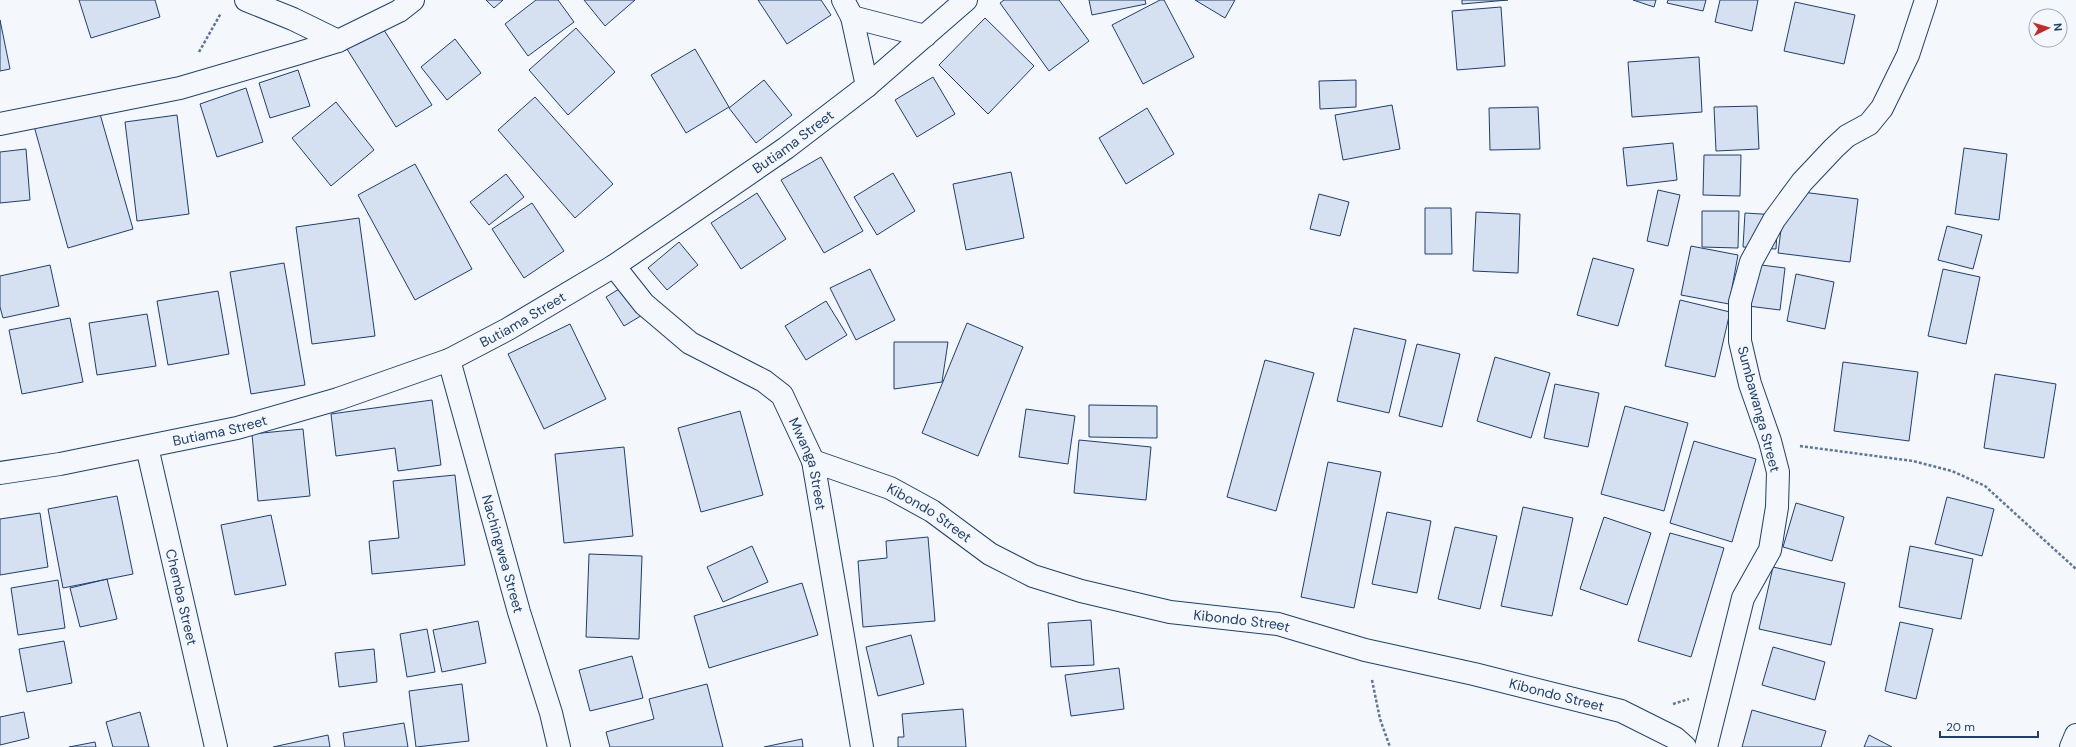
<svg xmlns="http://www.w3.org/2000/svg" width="2076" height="747" font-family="'DM Sans',sans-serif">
<rect width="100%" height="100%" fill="#f4f7fb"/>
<!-- building -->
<path fill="#d5e0f0" stroke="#1d3f73" d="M79,0h76l5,17 -69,21z
M486,0h17l-9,8z
M536,0h22l16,22 -46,34 -23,-32z
M584,0h51l-30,26z
M758,0h63l10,15 -44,29z
M1004,0h55l30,41 -40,30 -49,-68z
M1089,0h56l1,4 -54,11z
M1160,0h4l30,57 -51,27 -31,-59z
M1195,0h40l-10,18z
M1462,0h46l-46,4z
M1633,0h23l-2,7z
M1668,0h38l-3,11 -36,-8z
M1720,0h38l-6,31 -37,-9z
M1795,2l60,13 -11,49 -60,-13z
M1501,7l4,59 -48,4 -5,-59z
M985,18l49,48 -46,48 -49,-49z
M0,20l10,49 -10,2z
M382,27l50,78 -36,22 -49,-78z
M576,28l39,44 -47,43 -39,-45z
M455,39l26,34 -34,27 -26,-33z
M695,49l34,58 -43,26 -35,-58z
M1699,57l3,55 -70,5 -4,-55z
M298,70l12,36 -40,12 -11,-35z
M933,77l22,37 -38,23 -22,-37z
M764,80l28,35 -36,28 -27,-35z
M1356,80v27l-36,2 -1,-28z
M246,88l17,54 -46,15 -17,-53z
M535,97l78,87 -38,34 -77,-88z
M336,102l38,48 -43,36 -39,-48z
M1392,105l8,44 -57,11 -8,-45z
M1757,106l2,43 -43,2 -2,-44z
M98,107l35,122 -65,19 -34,-122z
M1538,107l2,42 -50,1 -1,-42z
M1147,108l27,46 -48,30 -27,-46z
M177,115l12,99 -52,7 -12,-99z
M1673,143l4,37 -50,6 -4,-38z
M1964,148l43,6 -8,66 -44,-6z
M26,149l4,51 -30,3v-51z
M1704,155h37l-1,41 -37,-1z
M821,157l42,74 -39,22 -43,-73z
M415,164l57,105 -57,31 -57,-105z
M1011,172l13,66 -58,12 -13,-66z
M893,173l22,38 -38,24 -23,-38z
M506,174l18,23 -35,28 -19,-23z
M1658,190l22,5 -12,51 -21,-5z
M1786,190l72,9 -8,63 -72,-9z
M757,193l29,46 -45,30 -30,-46z
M1319,194l30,8 -9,34 -30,-7z
M532,203l32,48 -40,27 -32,-49z
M1425,208h26l1,46h-27z
M1702,211h37l-1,37 -36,-1z
M1476,212l44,2 -2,59 -45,-2z
M1745,213l33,2 -2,34 -33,-2z
M359,218l16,118 -63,8 -16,-117z
M1947,226l35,9 -9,34 -35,-9z
M679,242l19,23 -31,25 -19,-22z
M1691,246l47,9 -9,49 -48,-9z
M1593,258l41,11 -16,57 -41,-11z
M284,263l21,122 -54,9 -21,-122z
M1745,263l40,5 -5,42 -40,-5z
M50,265l9,41 -56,12 -3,-11v-31z
M870,269l25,51 -39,20 -26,-52z
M1943,269l37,8 -14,67 -38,-8z
M1796,274l38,8 -9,47 -38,-8z
M637,278l17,30 -30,18 -18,-29z
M218,291l11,63 -61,11 -11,-64z
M1680,300l50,12 -15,65 -50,-11z
M826,301l21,34 -41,25 -21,-34z
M147,314l9,52 -59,9 -8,-52z
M70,318l13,64 -61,12 -13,-64z
M967,323l56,24 -45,109 -56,-23z
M570,324l36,75 -62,30 -36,-75z
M1354,328l52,12 -17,73 -52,-12z
M894,342h54l-6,40 -48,7z
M1417,344l43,10 -18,73 -43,-11z
M1495,357l55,16 -19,65 -54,-17z
M1265,360l49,13 -38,138 -49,-14z
M1843,362l75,10 -9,69 -75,-10z
M1995,374l61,10 -12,74 -60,-10z
M1555,384l44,9 -11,54 -44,-9z
M432,400l9,65 -43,6 -3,-23 -59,8 -5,-42z
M1089,405l68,1v32l-68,-1z
M1625,406l63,17 -24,88 -63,-17z
M1026,409l49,7 -7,48 -49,-7z
M740,411l23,84 -62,17 -23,-84z
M303,429l7,67 -52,5 -6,-67z
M1079,440l72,7 -5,53 -72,-7z
M1694,441l62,18 -24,83 -62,-19z
M624,447l9,89 -69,7 -9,-89z
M1328,462l53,10 -27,136 -53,-11z
M455,475l10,90 -93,9 -3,-33 30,-3 -6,-57z
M117,496l16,78 -70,14 -15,-79z
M1947,497l47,12 -12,47 -47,-12z
M1796,503l48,14 -12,44 -49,-14z
M1523,507l50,11 -21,98 -51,-10z
M1387,512l44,9 -14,72 -45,-9z
M40,513l8,54 -48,8v-56z
M271,515l15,70 -51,10 -14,-70z
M1604,517l47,16 -24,72 -47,-16z
M1455,527l42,9 -17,73 -42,-10z
M1670,533l54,15 -33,109 -53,-16z
M928,537l7,84 -72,6 -5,-66 29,-3 -1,-17z
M752,546l16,36 -45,20 -16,-35z
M1910,546l63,13 -12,60 -62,-12z
M589,554l53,2 -3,83 -53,-2z
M1773,567l72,16 -14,62 -72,-16z
M107,579l10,40 -37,8 -10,-39z
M58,580l7,48 -47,7 -7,-47z
M802,583l16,52 -109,33 -15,-52z
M1091,620l3,45 -43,2 -3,-44z
M478,621l8,42 -44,9 -9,-42z
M1900,622l33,7 -17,70 -31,-8z
M427,629l8,43 -28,5 -7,-43z
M911,635l13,49 -46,12 -12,-49z
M64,641l8,42 -45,9 -8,-43z
M1773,647l52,15 -10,38 -53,-15z
M374,649l3,33 -38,5 -4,-34z
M632,656l11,42 -53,13 -11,-41z
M1119,668l5,41 -53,7 -6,-41z
M462,684l7,57 -53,6 -7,-56z
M707,684l16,63h-113l-4,-15 48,-13 -5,-20z
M963,709l3,38h-68v-10h6l-2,-23z
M1752,710l74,21 -5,16h-79z
M24,712l5,26 -29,7v-28z
M140,712l9,35h-36l-7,-25z
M404,723l4,24h-63l-2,-14z
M328,735l2,12h-57z
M1869,735l23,12h-28z
M802,739l1,8h-39z
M95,742l1,5h-27z"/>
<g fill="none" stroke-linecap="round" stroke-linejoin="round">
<defs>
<g id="minor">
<path d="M246,0l47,19 45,22"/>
<path d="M843,0l9,17 15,69"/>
<path d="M852,17l73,19"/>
<path d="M0,124l180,-36 116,-34 42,-13 61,-30 14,-11"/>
<path id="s1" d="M614,266l30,38 46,39 74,38 18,14 31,66 49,286"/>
<path id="s2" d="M449,360l70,252 32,101 8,34"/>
<path id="s3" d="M147,447l69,300"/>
<path id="s4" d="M813,461l77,27 42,23 58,43 43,22 48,15 89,21 108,12 87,26 109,24 147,37 54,27 10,9"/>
<path id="s5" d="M0,473l60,-9 177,-36 101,-29 111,-39 59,-31 106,-63 172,-118 81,-62 99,-86"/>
<path d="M1706,747l37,-149 27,-48 7,-43 1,-35 -8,-31 -20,-57 -10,-43v-39l11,-40 23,-42 28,-38 32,-34 13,-12 22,-12 13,-16 26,-53 18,-55"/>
<path d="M2071,747l5,-12"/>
</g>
</defs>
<!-- minor casing -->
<use href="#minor" stroke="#1d3f73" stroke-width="24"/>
<!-- path -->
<path stroke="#5e769c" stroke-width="2.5" stroke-dasharray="3 2" stroke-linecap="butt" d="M199,52l22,-39
M1800,446l113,15 39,10 33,15 91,83
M1372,680l8,39 10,28
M1673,704l16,-5"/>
<!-- minor -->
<use href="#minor" stroke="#f4f7fb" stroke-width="22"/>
</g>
<g text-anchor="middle" stroke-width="3" stroke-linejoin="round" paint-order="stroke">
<!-- street labels -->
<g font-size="14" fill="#1d3f73" stroke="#f4f7fb">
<text dy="5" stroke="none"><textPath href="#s5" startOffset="872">Butiama Street</textPath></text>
<text dy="5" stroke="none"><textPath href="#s5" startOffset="548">Butiama Street</textPath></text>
<text transform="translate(1759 409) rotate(75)" y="5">Sumbawanga Street</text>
<text dy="5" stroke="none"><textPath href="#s5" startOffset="224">Butiama Street</textPath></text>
<text dy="5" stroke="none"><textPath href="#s1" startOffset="289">Mwanga Street</textPath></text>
<text dy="5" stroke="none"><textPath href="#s4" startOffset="128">Kibondo Street</textPath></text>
<text dy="5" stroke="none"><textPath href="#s2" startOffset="201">Nachingwea Street</textPath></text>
<text dy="5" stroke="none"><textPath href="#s3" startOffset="154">Chemba Street</textPath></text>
<text dy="5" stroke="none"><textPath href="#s4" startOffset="464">Kibondo Street</textPath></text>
<text dy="5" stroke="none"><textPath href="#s4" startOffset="788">Kibondo Street</textPath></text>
</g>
</g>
<!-- north arrow -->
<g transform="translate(2048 28) rotate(85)"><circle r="19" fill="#f4f7fb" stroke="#9eadc5"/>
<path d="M0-3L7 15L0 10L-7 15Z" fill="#c62828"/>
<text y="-6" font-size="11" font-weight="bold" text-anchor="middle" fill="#1d3f73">N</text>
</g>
<!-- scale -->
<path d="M1940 731v6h98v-6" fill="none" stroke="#1d3f73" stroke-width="2"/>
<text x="1946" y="731" font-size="12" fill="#1d3f73" stroke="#f4f7fb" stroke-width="3" paint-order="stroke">20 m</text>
</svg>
